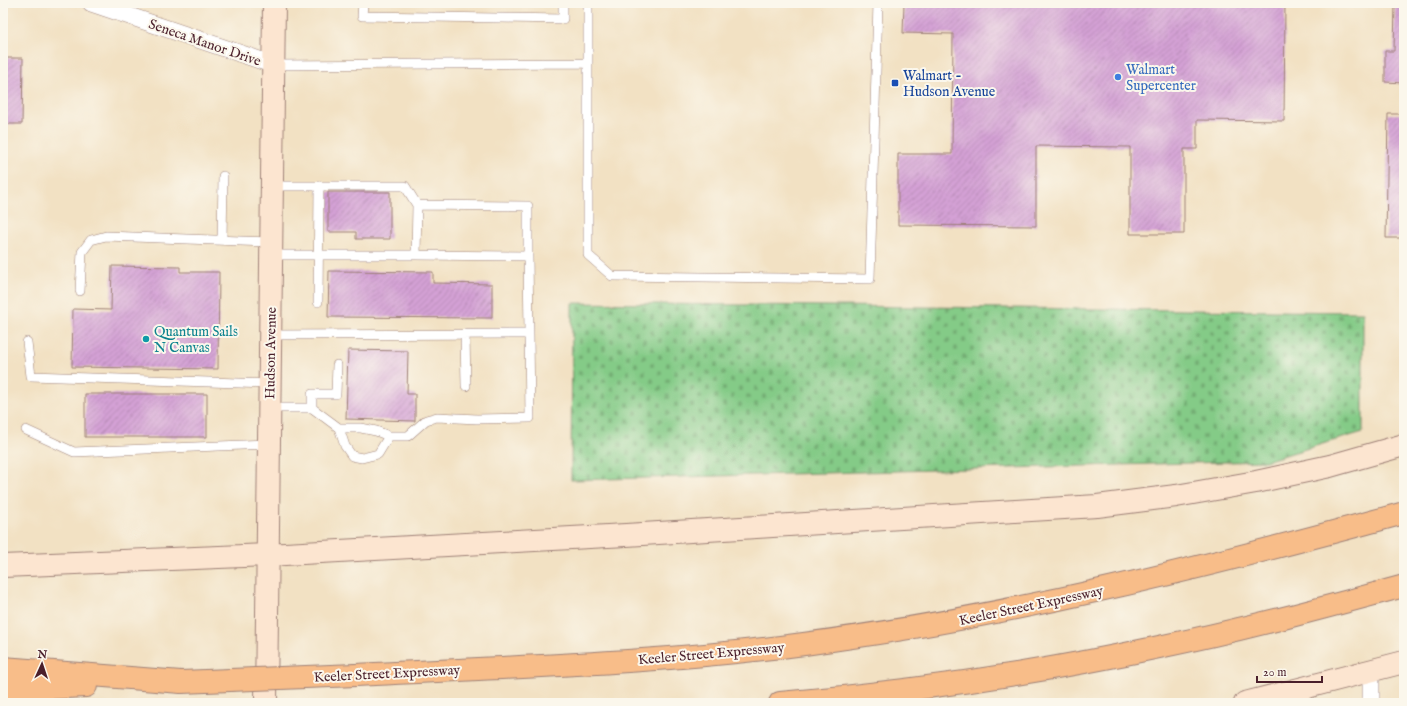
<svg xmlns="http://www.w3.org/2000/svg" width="1407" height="706" font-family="'IM FELL English',serif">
<defs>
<pattern id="cemetery-stones" width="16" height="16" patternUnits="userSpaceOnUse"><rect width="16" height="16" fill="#84cb87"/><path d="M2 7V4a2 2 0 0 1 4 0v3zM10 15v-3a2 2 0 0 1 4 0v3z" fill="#74ae75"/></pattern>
<pattern id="building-hatch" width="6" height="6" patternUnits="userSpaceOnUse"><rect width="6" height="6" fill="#d4a1d5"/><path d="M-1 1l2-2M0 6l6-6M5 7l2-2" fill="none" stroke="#ae83ad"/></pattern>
</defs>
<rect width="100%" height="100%" fill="#fbf7ec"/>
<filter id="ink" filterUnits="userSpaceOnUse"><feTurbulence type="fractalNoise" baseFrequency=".025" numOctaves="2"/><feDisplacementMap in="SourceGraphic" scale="8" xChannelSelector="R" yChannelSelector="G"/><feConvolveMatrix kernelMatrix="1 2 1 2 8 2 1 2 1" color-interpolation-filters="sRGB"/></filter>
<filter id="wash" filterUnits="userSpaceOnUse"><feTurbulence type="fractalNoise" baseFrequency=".012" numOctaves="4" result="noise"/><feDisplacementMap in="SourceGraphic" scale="16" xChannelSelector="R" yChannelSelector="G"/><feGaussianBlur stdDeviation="0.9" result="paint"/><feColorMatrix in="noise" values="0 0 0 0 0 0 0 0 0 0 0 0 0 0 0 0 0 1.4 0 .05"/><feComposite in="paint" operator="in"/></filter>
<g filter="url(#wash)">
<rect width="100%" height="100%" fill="#f2e1c3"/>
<!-- cemetery -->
<path fill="url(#cemetery-stones)" stroke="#677559" d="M572,303l791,9v120l-98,29 -694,19z"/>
<g id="blocks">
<!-- building -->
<path fill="url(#building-hatch)" d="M904,3h381l-1,118 -87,-1v29h-13v85h-54v-87l-94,-1v80l-138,-1v-71h54l1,-120 -50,-1z
M1395,3h9v80l-19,-1v-31h9z
M3,58h20l-1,66h-19z
M1388,114h16v124h-18z
M328,192h62v47h-34v-7h-28z
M112,266l68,1v5h39l-1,97 -146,-2 1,-58 38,1z
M329,271l104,1v11l59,1v34l-164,-1z
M348,350l60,1 -1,43h8v27l-69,-2z
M85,394h122v43h-122z"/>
</g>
</g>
<g filter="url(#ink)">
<use href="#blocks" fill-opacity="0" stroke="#9e8077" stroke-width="1"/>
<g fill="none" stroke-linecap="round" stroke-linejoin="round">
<defs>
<path id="service" d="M363,3l-1,13 201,3v-16
M588,3v252l24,21 258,3 8,-276
M274,65l313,-2
M417,205l111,1v50
M222,240l1,-64
M271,255h145l1,-50 -12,-19h-133
M80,291l2,-39 9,-12 15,-4 165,6
M318,302l1,-116
M465,334l1,52
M270,335l259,-1 -1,-78 -112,-1
M27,342l4,34 239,8
M269,408h43l27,20h22l15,3 13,5h19l18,-16 11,-3 40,2 53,-1 -1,-84
M312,408v-14h24l1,-29
M339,428l6,18 7,10 10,2 16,-4 11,-18
M26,430l48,22 195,-8"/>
<path id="minor" d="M91,3l183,62
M1371,703v-33"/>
<path id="secondary" d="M3,566l264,-11 359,-20 471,-29 79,-10 80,-14 74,-16 74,-21
M266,703l8,-700
M1245,703l159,-41"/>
<path id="motorway" d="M3,668l178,14
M356,675c149,-8 300,-11 448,-31 204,-27 402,-77 600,-131
M3,690l83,-4
M780,703c128,-11 254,-29 379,-56 83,-17 164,-39 245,-61"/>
</defs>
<!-- service casing -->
<use href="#service" stroke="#9e8077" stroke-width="10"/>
<!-- minor casing -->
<use href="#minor" stroke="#9e8077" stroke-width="18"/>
<!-- secondary casing -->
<use href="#secondary" stroke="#9e8077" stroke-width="24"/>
<!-- motorway casing -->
<use href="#motorway" stroke="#9e8077" stroke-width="24"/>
<!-- service -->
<use href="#service" stroke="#fff" stroke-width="9"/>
<!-- minor -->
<use href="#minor" stroke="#fff" stroke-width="17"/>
<!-- secondary -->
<use href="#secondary" stroke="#fce5d0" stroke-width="22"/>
<!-- motorway -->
<use href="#motorway" stroke="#f8bd89" stroke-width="22"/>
<defs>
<path id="motorway-bridge" d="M181,682l175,-7"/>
</defs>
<!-- motorway-bridge casing -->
<use href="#motorway-bridge" stroke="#9e8077" stroke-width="24" stroke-linecap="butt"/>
<!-- motorway-bridge -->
<use href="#motorway-bridge" stroke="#f8bd89" stroke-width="22"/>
</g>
</g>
<!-- markers -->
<circle fill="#3f7fe0" stroke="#fbf7ec" stroke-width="1.5" cx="1118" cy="77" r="4"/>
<rect fill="#1a4fb4" stroke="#fbf7ec" stroke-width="1.5" x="891" y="79" width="8" height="8" rx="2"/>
<circle fill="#0f9aa8" stroke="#fbf7ec" stroke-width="1.5" cx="146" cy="339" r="4"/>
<g text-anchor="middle" stroke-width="4" stroke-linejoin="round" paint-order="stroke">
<!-- street labels -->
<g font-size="14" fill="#4a1f2b" stroke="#fbf7ec">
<text transform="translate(205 42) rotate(19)" y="5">Seneca Manor Drive</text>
<text transform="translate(270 353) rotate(-89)" y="5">Hudson Avenue</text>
<text transform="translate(1031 605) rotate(-12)" y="5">Keeler Street Expressway</text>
<text transform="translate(711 653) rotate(-5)" y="5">Keeler Street Expressway</text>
<text transform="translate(387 673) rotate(-3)" y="5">Keeler Street Expressway</text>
</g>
<!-- shop labels -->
<g font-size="14" fill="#366cbe" stroke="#fbf7ec" text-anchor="start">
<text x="1126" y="74">Walmart<tspan x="1126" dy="16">Supercenter</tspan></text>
</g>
<!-- transit labels -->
<g font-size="14" fill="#164399" stroke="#fbf7ec" text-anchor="start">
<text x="903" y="80">Walmart -<tspan x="903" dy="16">Hudson Avenue</tspan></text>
</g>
<!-- culture labels -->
<g font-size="14" fill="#0d838f" stroke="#fbf7ec" text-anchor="start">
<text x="154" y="336">Quantum Sails<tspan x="154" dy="16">N Canvas</tspan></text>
</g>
</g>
<!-- margin -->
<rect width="1407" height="706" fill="none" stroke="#fbf7ec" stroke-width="16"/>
<!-- north arrow -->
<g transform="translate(42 664) rotate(3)" stroke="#fbf7ec" stroke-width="3" paint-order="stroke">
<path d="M0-3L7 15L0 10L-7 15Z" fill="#4a1f2b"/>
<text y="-6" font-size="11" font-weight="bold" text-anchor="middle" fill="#4a1f2b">N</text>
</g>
<!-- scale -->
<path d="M1257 676v6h65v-6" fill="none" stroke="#4a1f2b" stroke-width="2"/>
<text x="1263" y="676" font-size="12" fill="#4a1f2b" stroke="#fbf7ec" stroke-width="3" paint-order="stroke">20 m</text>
</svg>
